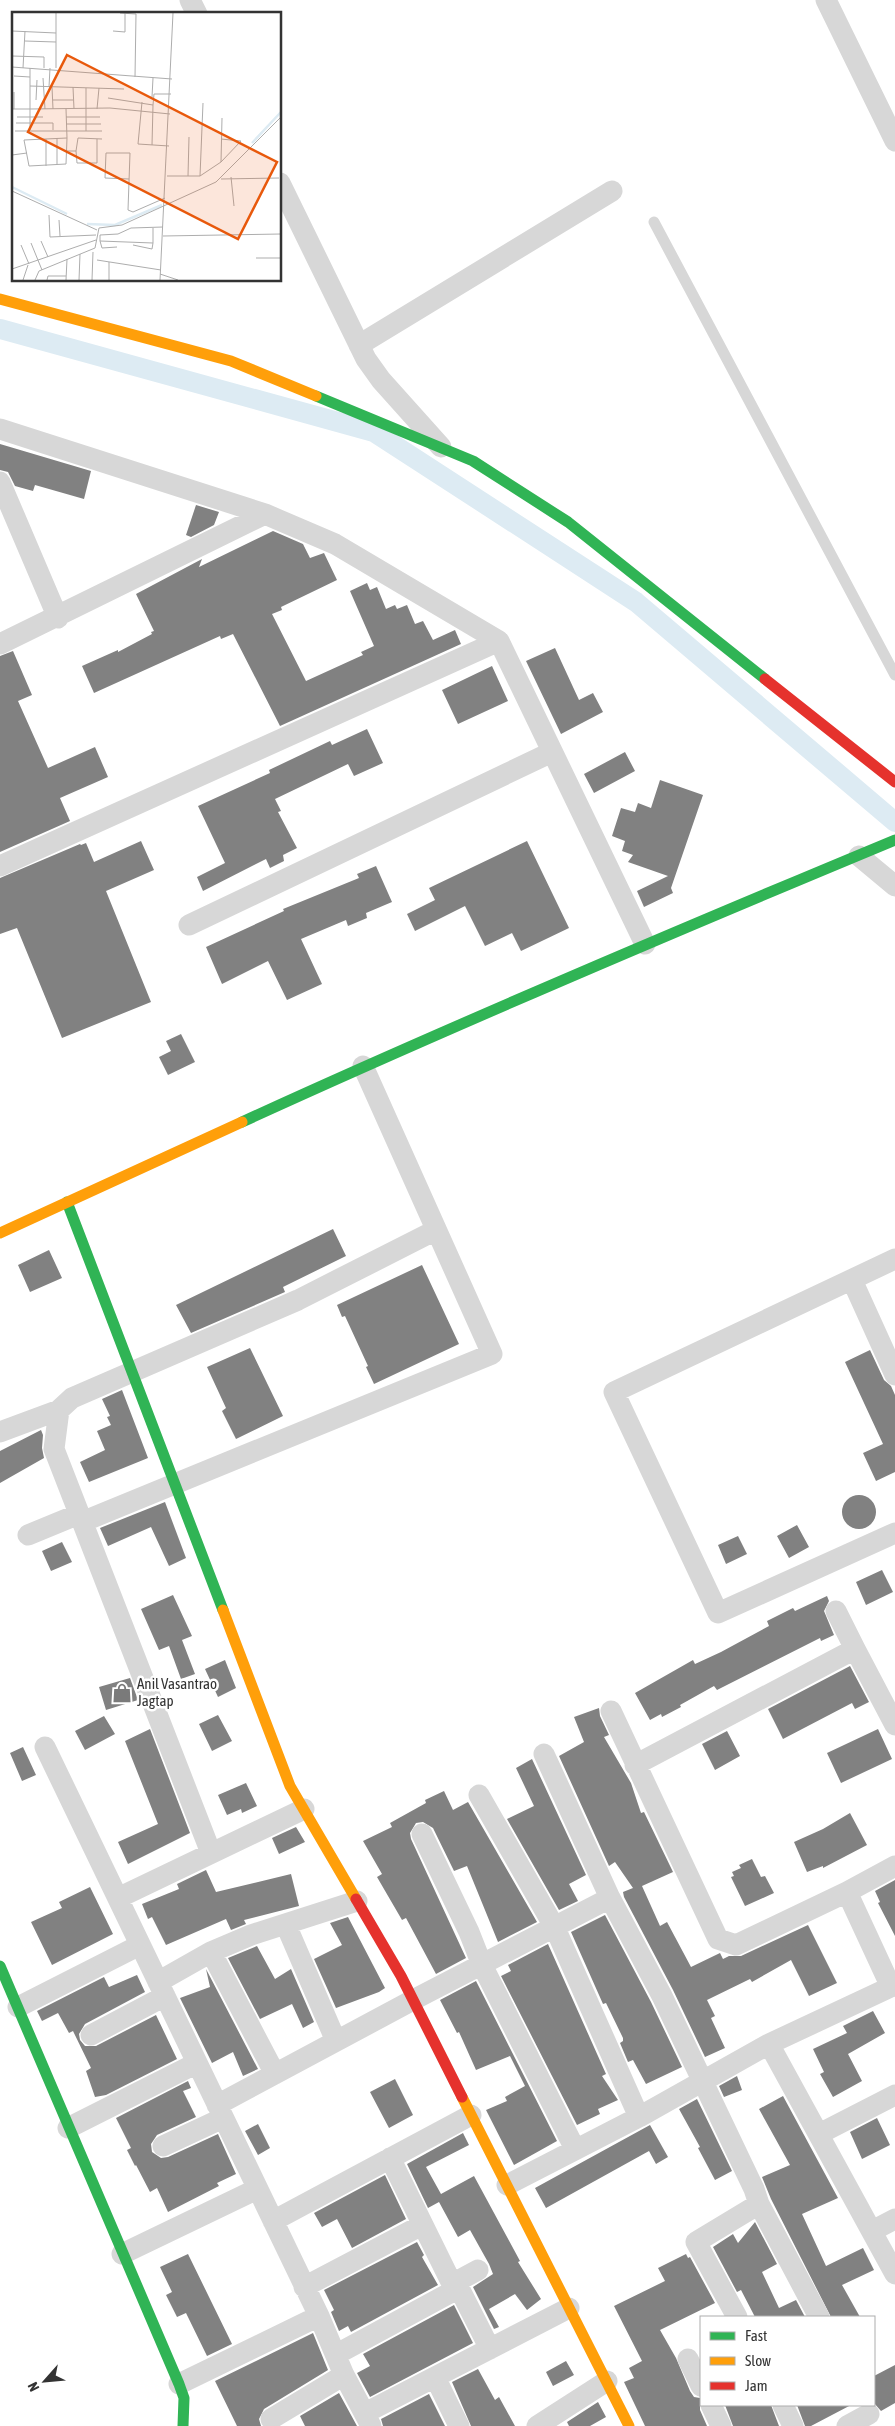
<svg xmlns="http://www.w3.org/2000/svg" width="895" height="2426" font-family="'Asap Condensed',sans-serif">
<rect width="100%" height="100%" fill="#fff"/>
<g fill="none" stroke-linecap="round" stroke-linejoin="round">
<!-- canal -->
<path stroke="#ddebf3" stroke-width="20" d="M0,329l374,103 262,170 259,220"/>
</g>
<!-- building -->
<path fill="#818181" d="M0,444l91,27 -7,28 -49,-14 -2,6 -18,-5 -7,-14 -8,-2z
M196,505l23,7 -5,13 -23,12 -5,-2z
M273,531l30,13 7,14 14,-5 13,27 -56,27 1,3 -10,4 34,67 57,-26 -2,-3 13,-6 -24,-55 17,-8 3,7 7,-3 9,22 9,-4 2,4 10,-4 8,19 8,-3 10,19 22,-10 6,14 -181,82 -47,-92 -12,5 -1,-3 -126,57 -12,-27 36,-16v2l34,-18 -1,-2 3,-1 -18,-37 66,-35 -3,8z
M555,648l24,52 14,-7 10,19 -42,22 -35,-73z
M13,651l19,44 -14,6 30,67 47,-21 13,30 -48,21 10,23 -70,31v-196z
M492,666l16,35 -50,23 -16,-34z
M367,729l16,34 -29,13 -6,-12 -73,35 6,12 -3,1 19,36 -14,7 1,6 -14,7 -4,-9 -63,32 -6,-14 28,-14 -27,-57 72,-33 -1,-3 61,-29 2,4z
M625,752l10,19 -41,22 -10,-19z
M660,780l43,15 -32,93 2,5 -29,14 -7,-16 31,-15 -40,-14 5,-7 -11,-4 3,-10 -13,-5 9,-28 14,4 3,-9 13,5z
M141,841l13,29 -48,21 45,111 -89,36 -45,-110 -17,6v-56l80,-34 1,1 5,-2 8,19z
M527,841l42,87 -48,23 -9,-18 -27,13 -20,-40 -50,25 -8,-17 28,-14 -6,-12z
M376,866l16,36 -26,11 1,5 -19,8 -2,-6 -45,19 21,45 -35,16 -19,-39 -46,23 -16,-37 78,-36 -1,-2 76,-31 -2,-4z
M181,1034l14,28 -27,13 -9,-18 12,-6 -5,-10z
M333,1229l13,27 -63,31 2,5 -94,41 -15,-28z
M49,1250l13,28 -32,14 -12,-27z
M422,1265l37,79 -85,40 -8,-17 2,-1 -23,-50 -3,1 -5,-12z
M250,1348l33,68 -47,23 -14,-28 4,-3 -19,-41z
M870,1350l14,30 7,6 4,9v77l-19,9 -13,-28 20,-9 -38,-82z
M122,1390l26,68 -59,24 -9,-20 25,-12 -8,-19 14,-6 -4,-8 3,-1 -8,-17z
M41,1430l2,5 -1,13 2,10 -44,25v-32z
M842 1512a17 17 0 1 1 34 0a17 17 0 1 1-34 0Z
M165,1502l21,56 -17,8 -18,-39 -43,19 -8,-18z
M797,1525l12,22 -20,11 -12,-22z
M738,1536l9,18 -21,10 -8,-19z
M62,1542l10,20 -21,9 -9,-20z
M882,1570l11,22 -27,13 -10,-23z
M173,1595l19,41 -10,4 13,34 -14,5 -12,-33 -10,4 -18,-41z
M827,1596l2,5 -5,10 10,24 -13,6 -1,-3 -103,52 -3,-4 -34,19 1,2 -19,10 -1,-3 -11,6 -15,-27 58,-33 2,4 26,-12 48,-26 -2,-5 26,-13 2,3z
M225,1660l11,28 -18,9 -13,-28z
M850,1666l19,36 -14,7 -3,-6 -69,36 -15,-30z
M130,1678l8,22 -32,10 -7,-23z
M599,1708l1,8 9,19 -5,2 27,46 10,30 3,-1 29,60 -31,14 18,40 7,-4 24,45 29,-14 3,6 6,-3h12l67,-31 29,58 -28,13 -18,-36 -39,22 -2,-3 -43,21 8,16 -4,2 14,30 -20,9 -32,-67 -49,-93 -1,-5 10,-4 -18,-26 -6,4 -50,-110 25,-14 -10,-25z
M218,1715l14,26 -20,10 -13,-27z
M104,1716l11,18 -30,16 -10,-19z
M150,1729l40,104 -62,31 -10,-22 40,-18 -33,-83z
M878,1729l14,30 -51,24 -14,-30z
M727,1731l13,25 -25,14 -13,-26z
M23,1747l13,28 -14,6 -12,-28z
M532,1759l54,116 -17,9 9,17 -19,9 -52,-91 27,-13 -18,-38z
M246,1783l11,23 -15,7 -1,-4 -14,6 -9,-20z
M444,1791l9,19 15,-8 69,120 -39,20 -31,-76 -13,5 -21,-43 -10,-6 -7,1 -6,10 1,6 55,119 -30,16 -30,-56 -4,2 -25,-43 5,-3 -19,-33 29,-14 -2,-4 36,-20 -1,-3z
M850,1813l17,32 -44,23v-2l-16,6 -13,-30 29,-13z
M296,1827l9,15 -26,12 -7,-16z
M752,1859l9,18 4,-1 9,17 -29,13 -14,-29 3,-1 -2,-4 9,-4 -2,-3z
M206,1870l10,22 75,-18 8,32 -55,14 2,4 -15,6 -5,-11 -60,26 -14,-28 -4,2 -6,-15 37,-15 -2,-5z
M895,1880v56l-17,-33 2,-1 -5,-11z
M90,1887l23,47 -61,31 -21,-43 31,-14 -3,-6z
M605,1915l46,87 31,65 -36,17 -13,-24 -5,2 -8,-19 3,-2v-3l-17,-35 -3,1 -32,-72z
M348,1917l37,71 -6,4 -43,16 -22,-49 28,-14 -12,-22z
M548,1944l58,130 -4,2 16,24 -20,9 2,5 -23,11 -76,-149 10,-5 -3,-6z
M257,1946l18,33 16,-10 23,53 -11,6 -11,-24 -32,15 -32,-61z
M206,1969l52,100 -15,7 -10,-24 -21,11 -32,-65 30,-11z
M137,1975l8,17 -60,32 -6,10 1,6 5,6h11l60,-31 21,44 -71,36 -11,2 -9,-26 5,-3 -18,-37 -4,2 -11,-20 -16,8 -5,-10 67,-34 5,10z
M476,1981l81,160 -43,24 -28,-55 21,-9 -2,-4 20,-11 -15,-30 -34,14 -17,-38 -2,1 -17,-33z
M873,2011l12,22 -37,21 14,27 -29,16 -13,-23 4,-2 -11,-23 34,-16 -4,-7z
M737,2076l5,14 -18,7 -5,-11z
M395,2079l18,36 -24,13 -19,-36z
M188,2081l3,7 -8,3 13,26 -39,18 -6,9 1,8 9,6 7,-1 50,-23 18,40 -19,9 2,3 -51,26 -11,-24 -7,4 -14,-27 -1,1 -8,-16 4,-2 -15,-30z
M783,2096l55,102 -36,16 24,52 37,-18 11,22 -32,15 18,32h-29l-60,-118 -9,-22 28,-12 -31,-56z
M697,2099l35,72 -17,9 -17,-32 2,-1 -21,-38z
M877,2118l13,27 -28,14 -12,-27z
M258,2124l12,24 -12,7 -13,-24z
M650,2125l18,32 -12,7 -7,-13 -103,57 -11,-20z
M463,2133l6,12 -43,22 15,27 33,-18 46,85 -2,1 23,37 -14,11 -12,-16 -26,15 10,18 -5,2 -21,-42 20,-13 -4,-10 -19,-34 -12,7 -19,-35 -11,6 -21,-44z
M385,2175l21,44 -54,29 -15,-29 -15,8 -8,-14z
M755,2222l22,42 -15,8 17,36 17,-8 9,17h-50l-14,-27 -4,2 -24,-45 20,-13 5,9z
M417,2242l7,13 -2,2 16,28 -87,47 -3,-6 -9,5 -8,-19 3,-2 -10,-20z
M188,2254l44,90 -25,12 -21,-43 -9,4 -11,-22 6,-3 -12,-25z
M686,2254l2,4 2,-1 25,46 -55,27 16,28 14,33 4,6 6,1v12l7,16h-62l-21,-44 10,-4 -5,-10 13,-7 -28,-55 51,-25 -7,-13z
M454,2305l19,38 -103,54 -13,-24 13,-7 -7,-12z
M313,2333l15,37 -64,39 -5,10 2,7h-24l-22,-45z
M566,2361l8,14 -21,11 -7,-14z
M895,2365v38l-14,8 -7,-8v-27z
M478,2369l17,31 4,-3 16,29h-44l-19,-44z
M339,2393l18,33h-52l-5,-10z
M429,2394l16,32h-62l-2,-7z
M598,2402l8,15 -16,9h-21l-2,-4z
M725,2405h46l8,21h-46z
M797,2405h54l-40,21h-6z"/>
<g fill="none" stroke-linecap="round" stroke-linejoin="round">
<!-- lane -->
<path stroke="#d7d7d7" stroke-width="11" d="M654,222l241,453"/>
<!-- street -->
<path stroke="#d7d7d7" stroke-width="21" d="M190,0l7,14
M826,0l69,141
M280,183l86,176 15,21 60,67
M359,345l253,-154
M0,429l265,85 70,30 164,97 146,303
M0,482l58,136
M0,644l265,-130
M859,856l36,30
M0,866l499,-225
M189,925l363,-173
M895,1259l-281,133 104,221 177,-80
M852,1280l43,95
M0,1432l59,-22
M82,1522l410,-168 -129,-288
M28,1535l51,-21
M836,1611l19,38
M611,1711l107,228 18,6 111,-53 44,95
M45,1747l274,569 25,59 27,51
M544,1754l66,144 52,98 92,193 5,15 60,113
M635,1765l220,-116 40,76
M479,1795l76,133 84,189
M422,1834l47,98 13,33 93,184
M211,1853l-157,-404 5,-39 13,-12 226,-98 138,-70
M847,1892l48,-26
M118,1898l186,-89
M286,1925l50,116
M211,1952l64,122
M158,1982l53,-30 40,-17 106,-34
M18,2007l122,-62
M91,2035l74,-39
M769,2044l126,230
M217,2105l196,-105 197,-102
M68,2128l129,-65
M819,2134l76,-39
M163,2146l60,-28
M390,2158l62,126 7,4 31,61
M507,2185l132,-68 130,-73 126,-59
M273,2221l198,-106
M872,2231l23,-12
M122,2254l135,-65
M452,2284l26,-14
M304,2287l118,-62
M737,2317l-41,-75 63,-38
M337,2354l122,-66
M688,2359l13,27
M435,2377l24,49
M179,2384l140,-68
M711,2405l10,21
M783,2405l10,21
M365,2413l204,-105
M271,2419l73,-44
M537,2426l70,-45
M847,2426l22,-12"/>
<!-- fast -->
<path stroke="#30b455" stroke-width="11" d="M316,396l157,65 95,61 197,157
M242,1122c216,-99 434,-191 653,-282
M67,1202l156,408
M0,1966l179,418 5,14 -1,28"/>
<!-- slow -->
<path stroke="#ff9f0a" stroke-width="11" d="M0,299l231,62 85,35
M0,1233l242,-111
M223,1610l67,176 66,113
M462,2097l167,329"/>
<!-- jam -->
<path stroke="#e5322d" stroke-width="11" d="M765,679l130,103
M356,1899l45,77 61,121"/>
</g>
<!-- icons -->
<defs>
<symbol id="shop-bare" viewBox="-9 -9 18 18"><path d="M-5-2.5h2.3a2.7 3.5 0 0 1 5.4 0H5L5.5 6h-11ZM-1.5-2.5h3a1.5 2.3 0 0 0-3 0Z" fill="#7a7a7a" stroke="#fff" stroke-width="2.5" paint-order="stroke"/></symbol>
</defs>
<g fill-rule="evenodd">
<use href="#shop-bare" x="108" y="1679" width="28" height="28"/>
</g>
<g text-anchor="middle" stroke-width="5" stroke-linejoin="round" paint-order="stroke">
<!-- poi labels -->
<g font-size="15" fill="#333" stroke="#fff" text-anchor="start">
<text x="137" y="1689">Anil Vasantrao<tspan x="137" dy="17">Jagtap</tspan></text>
</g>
</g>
<!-- overview -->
<g transform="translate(12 12)">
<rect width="269" height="269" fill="#fff"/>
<path fill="none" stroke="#ddebf3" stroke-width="2.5" d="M240,131l29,-31M0,175l55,27M75,212l28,1 47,-20"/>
<path fill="none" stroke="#adadad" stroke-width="1" d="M108,1l16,1 -1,63M0,19l44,2v35M101,19l12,1v-19M44,21v-20M13,29l31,1M0,44l32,1v11M0,55l160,12M11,56l2,-37M18,56v41l80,-1 60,6M2,64l16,1M31,66l2,31M18,74l94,3M37,75l1,-19M40,75l1,22M61,75l1,22M74,76v43M2,80v17M140,85l1,-19M96,86l45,7 -1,40M24,88l1,-20M41,88h20M130,90l-4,42 31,2M141,93l1,-11h17M0,97h18v21M54,97l1,29 -1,26 -37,2 -5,-26 43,-2M85,97l2,-21M5,105h26M54,105h34M4,111h37v7M54,112h35M3,119h87M45,126v27M54,139h10l2,-13 24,1M64,139l1,12h20v-24M0,143l15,-2M209,150l1,-44M34,154v-27M155,164h33l21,-14 20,-21 -20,-2M176,164l1,-39M188,164l3,-73M219,165l3,29M117,167l-24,-1 1,-25h24l-2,57 5,2 32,-14M209,167l58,-1M0,179l85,39M37,203l1,22 46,-2M47,208l1,16M141,216v15l-53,-2v-6l18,-1 13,-6 32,-1M151,224l118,-2M29,229l7,16M88,229l2,7 15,-1M19,231l11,27M9,233l8,19M121,233l19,4 1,-6M244,246h25M85,248l64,10M0,257l84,-29M148,262l18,6M11,268l5,-15M23,268l4,-9 56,-23 4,-20 23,-3 94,-43 65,-65M35,268l1,-4h18M54,268l1,-21M67,268l1,-26M80,268l1,-28M97,268v-18M148,268l13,-267"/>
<path fill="#e8590c" fill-opacity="0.15" stroke="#e8590c" stroke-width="2.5" d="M55,43l210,107 -39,77 -210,-107z"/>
<rect width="269" height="269" fill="none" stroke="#333" stroke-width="2.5"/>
</g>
<!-- legend -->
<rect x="700" y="2316" width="175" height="90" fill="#ffffff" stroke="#adadad"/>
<rect x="710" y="2332" width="25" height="8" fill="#30b455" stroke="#adadad"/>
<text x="745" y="2341" font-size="15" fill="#333333">Fast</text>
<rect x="710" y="2357" width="25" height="8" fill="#ff9f0a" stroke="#adadad"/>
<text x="745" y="2366" font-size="15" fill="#333333">Slow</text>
<rect x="710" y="2382" width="25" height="8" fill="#e5322d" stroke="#adadad"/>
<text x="745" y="2391" font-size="15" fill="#333333">Jam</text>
<!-- north arrow -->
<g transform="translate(45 2381) rotate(243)" stroke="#ffffff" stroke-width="4" paint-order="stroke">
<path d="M0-4L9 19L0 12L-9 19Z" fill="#333333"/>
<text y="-8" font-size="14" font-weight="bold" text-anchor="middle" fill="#333333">N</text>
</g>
</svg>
